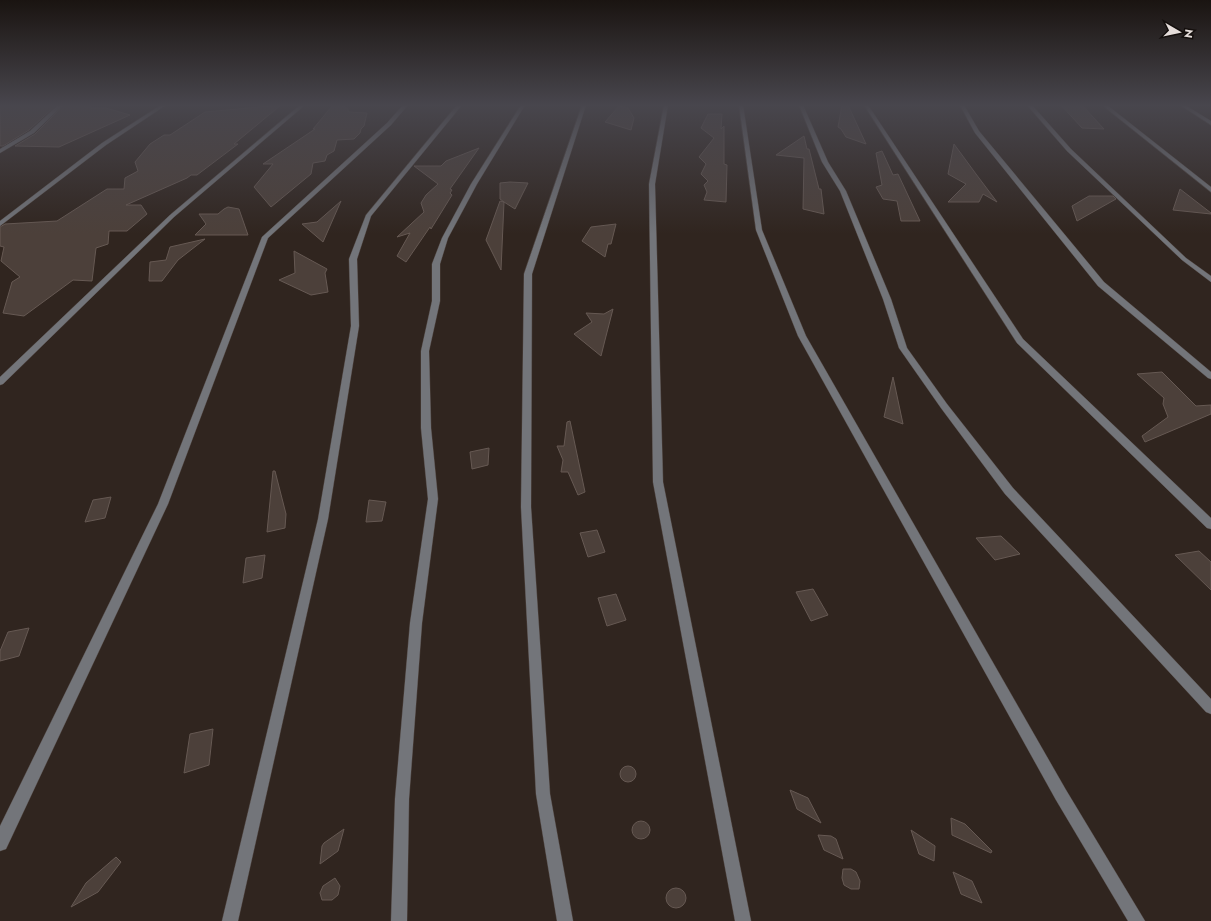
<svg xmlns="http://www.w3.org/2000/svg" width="1211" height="921" font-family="Jost,sans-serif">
<rect width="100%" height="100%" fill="#30251f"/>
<!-- building -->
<path fill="#4c403a" stroke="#665953" d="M0,105h56l-27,25 -26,16h-3z
M64,105h27v3h15l24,7 -71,32 -44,-1 20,-12z
M281,105l-47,39h4l-41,31h-6l-4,3 -61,27h15l6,9 -20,17h-18l-1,13 -12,4 -4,33 -19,-1 -49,36 -21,-3 9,-31 8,-5 -19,-16 3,-14 -4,-1v-19l5,-3 52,-3 50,-32h17l1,-11 13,-7 -3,-9 15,-18 14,-9h6l35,-23z
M333,105h8l6,3 2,4 18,1 -3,13 -3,3 -1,4 -6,6 -17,1 -3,11 -7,4 -2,6 -12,2 -2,11 -40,33 -17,-20 19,-23h-10l52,-35h-2z
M842,105h6l18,39 -20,-7 -5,-8 -3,-2z
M1061,105h21l22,24 -22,-1z
M619,106l9,2 6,10 -3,12 -26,-8z
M708,114h14l-1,15 3,-3v38l3,1 -1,37 -22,-2 3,-8 -3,-7 4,-4 -7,-7 5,-10 -7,-7 15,-19 -13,-10z
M804,136l3,13h2l10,40h2l3,25 -21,-5 1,-51 -28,-3z
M954,144l22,30 21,28 -14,-8 -4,8h-31l18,-18 -18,-10z
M479,148l-29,41 2,1 -2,3 2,2 -21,34 -1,-2 -24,35 -9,-6 13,-23 -13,4 27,-25 -3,-9 5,-8 12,-11 -24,-18h27l5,-5z
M882,151l11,24 5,-1 22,47h-19l-4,-20 -14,-2 -7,-12 6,-2 -6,-32z
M510,182l18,1 -13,26 -11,-7 -3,68 -15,-30 14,-39 4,1 -4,-3v-16z
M1180,189l31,24v1l-38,-4z
M1089,196h24l3,3 -39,22 -5,-15z
M341,201l-18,41 -21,-18 15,-2z
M228,207l11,2 9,26h-53l11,-11 -7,-10h19l6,-5z
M616,224l-5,20h-3l-3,13 -23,-16 9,-14z
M205,239l-27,21 -16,21h-13l1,-19 16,-2 4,-13z
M294,251l33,18 -2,4 3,19 -17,3 -32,-15 16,-7z
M613,309l-8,31 -4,16 -27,-22 18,-12 -6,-9 18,1z
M1162,372l34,34 15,-1v9l-66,28 -3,-6 26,-19 -5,-13 1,-6 -27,-24z
M893,377l10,47 -19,-7z
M570,421l15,71 -7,3 -10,-23h-7l2,-12 -6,-14h7l3,-24z
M489,448l-1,17 -16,4 -2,-17z
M273,471h2l11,43 -1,14 -18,4z
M111,497l-6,21 -20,4 8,-22z
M369,500l17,2 -4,19 -16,1z
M597,530l8,22 -17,5 -8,-24z
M1001,536l19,18 -25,6 -19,-22z
M1199,551l12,11v28l-36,-35z
M265,555l-3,23 -19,5 3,-25z
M813,589l15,26 -17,6 -15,-29z
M616,594l10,26 -19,6 -9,-28z
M29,628l-10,28 -19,5v-10l8,-19z
M213,729l-4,36 -25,8 6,-39z
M620 774a8 8 0 1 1 16 0a8 8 0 1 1-16 0Z
M790,790l18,8 13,25 -24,-14z
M951,818l14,6 27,27 -1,2 -39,-18z
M632 830a9 9 0 1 1 18 0a9 9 0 1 1-18 0Z
M344,829l-6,22 -18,13 2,-18 2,-3z
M911,830l24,16 -1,15 -15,-7z
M818,835l13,1 5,3 7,20 -19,-9z
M116,857l5,5 -23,30 -27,15 15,-24z
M843,869h8l5,3 4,9 -1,8h-8l-7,-4 -2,-7z
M953,872l19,9 10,22 -21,-9z
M335,878l5,8 -2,9 -6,5h-10l-2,-7 3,-7z
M666 898a10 10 0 1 1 20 0a10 10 0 1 1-20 0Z"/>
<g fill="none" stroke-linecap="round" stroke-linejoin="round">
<defs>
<path id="minor" d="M58,105h5l-29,28 -34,20v-4l30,-18z
M161,105h5l-60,40 -106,81v-5l102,-78z
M300,105h5l-131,112 -171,167 -3,1v-8l170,-162z
M403,105h5l-17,20 -123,113 -100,266 -162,345 -6,2v-25l158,-322 104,-267 125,-114z
M457,105h5l-91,111 -14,43 2,67 -31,193 -90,402h-16l96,-402 33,-193 -2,-67 17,-44z
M521,105h4l-48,79 -29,54 -8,26v37l-11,50 2,77 7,71 -16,124 -13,176 -2,122h-16l4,-122 15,-176 18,-124 -7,-71v-77l11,-50v-37l10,-26 29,-54z
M582,105h4l-54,169 -1,233 19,287 23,127h-16l-21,-127 -15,-287 3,-233z
M664,105h4l-13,79 8,298 88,439h-16l-82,-439 -4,-298z
M739,105h4l19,125 44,106 260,454 79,131h-17l-72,-121 -258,-464 -42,-106z
M799,105h4l25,57 18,29 45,108 16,49 40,56 66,84 198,211v15l-5,-2 -201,-218 -64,-86 -42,-60 -16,-49 -43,-108 -18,-29z
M864,105h4l155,234 188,179v11l-4,-1 -190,-185z
M960,105h4l15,26 125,151 107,90v7l-3,-1 -110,-92 -123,-153z
M1027,105h5l39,44 115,109 25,18v6l-29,-22 -115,-109z
M1102,105h5l104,82v5z
M1180,105h5l26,16v4z"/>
</defs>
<!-- minor casing -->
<use href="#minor" stroke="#4d423d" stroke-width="1"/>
<!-- minor -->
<use href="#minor" fill="#73757a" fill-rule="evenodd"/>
</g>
<!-- sky -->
<linearGradient id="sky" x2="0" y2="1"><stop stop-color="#1a1411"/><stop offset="0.45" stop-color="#48464d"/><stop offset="1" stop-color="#48464d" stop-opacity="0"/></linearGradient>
<rect width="1211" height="234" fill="url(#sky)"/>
<!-- north arrow -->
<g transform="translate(1179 32) rotate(99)" stroke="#140f0d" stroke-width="3" paint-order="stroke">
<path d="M0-3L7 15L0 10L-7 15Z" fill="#e5ddda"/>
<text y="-6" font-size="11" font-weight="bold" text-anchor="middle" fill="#e5ddda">N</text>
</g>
</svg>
